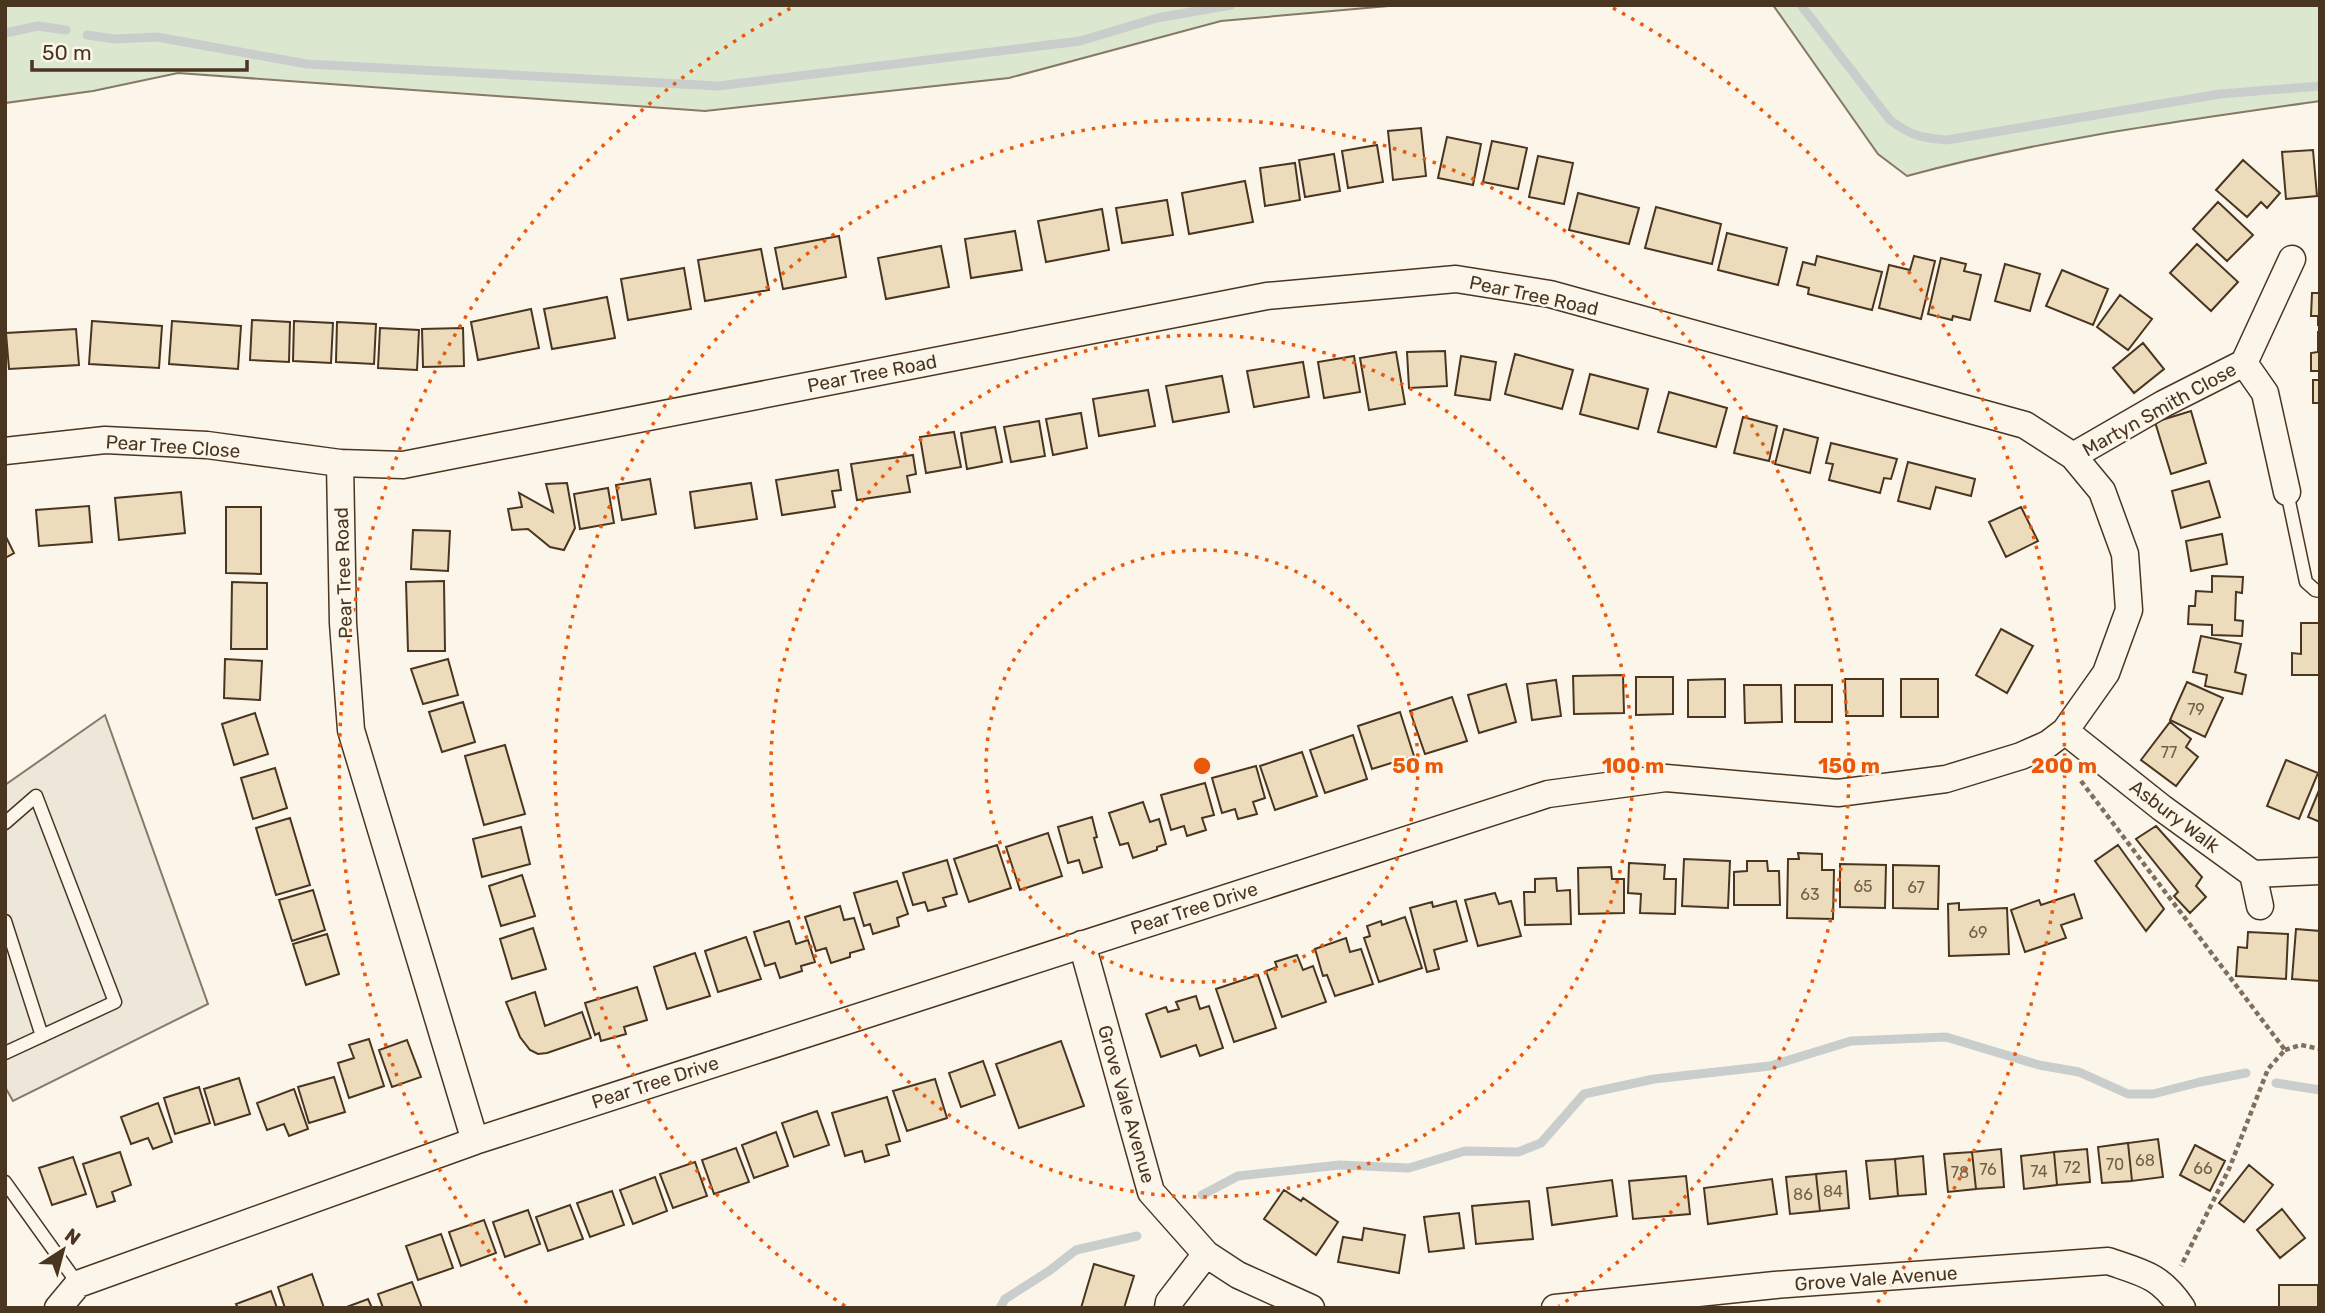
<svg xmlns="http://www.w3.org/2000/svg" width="2325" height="1313" font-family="Rubik,sans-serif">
<rect width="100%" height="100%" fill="#fbf6e9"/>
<!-- green -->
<path fill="#dce7d0" stroke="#887966" stroke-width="2" d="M5,5h1395l-179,16 -212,57 -304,33 -527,-38 -85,18 -88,12z
M1773,5h547v96c-139,20 -278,38 -413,75l-29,-22z"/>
<!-- parking -->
<path fill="#ede7d9" stroke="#887966" stroke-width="2" d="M105,715l103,289 -195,97 -8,-14v-302z"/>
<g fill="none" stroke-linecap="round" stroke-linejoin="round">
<!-- stream -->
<path stroke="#c9cecd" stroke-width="9" d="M1801,5l89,115c21,16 32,18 57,20l273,-46 100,-8
M5,33l33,-7 28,4
M87,35l28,4 42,-2 150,27 411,22 362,-45 77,-23 74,-13
M2276,1083l44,7
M1202,1195l36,-19 102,-11 69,3 56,-17 53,1 23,-9 43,-49 70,-15 116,-13 81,-25 95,-4 93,28 40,7 49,22h25l47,-12 46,-9
M1000,1308l5,-9 44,-28 27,-21 61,-14"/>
</g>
<!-- building -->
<path fill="#ecdcbc" stroke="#4a3520" stroke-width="2" d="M1421,128l5,48 -33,4 -5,-49z
M1447,137l34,7 -8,41 -35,-7z
M1492,141l35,7 -9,41 -35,-7z
M1377,145l6,37 -35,6 -6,-37z
M2313,150l4,46 -31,3 -4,-47z
M1334,154l6,37 -35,6 -6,-37z
M1538,156l35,7 -9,41 -35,-7z
M2243,160l37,33 -13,15 -6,-6 -14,15 -31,-27z
M1295,163l5,37 -35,6 -5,-38z
M1245,181l8,41 -64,12 -7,-41z
M1578,193l61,15 -10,36 -60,-14z
M1167,200l6,35 -51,8 -6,-35z
M2218,202l35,33 -26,26 -34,-32z
M1656,207l65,17 -9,40 -67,-16z
M1102,209l7,41 -63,12 -8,-41z
M1015,231l7,39 -51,8 -6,-39z
M1727,233l60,15 -9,37 -60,-15z
M839,236l7,41 -63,12 -8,-41z
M2197,244l41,38 -27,29 -41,-38z
M941,246l8,41 -63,12 -8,-41z
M761,249l8,41 -64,11 -7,-41z
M1817,256l65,16 -10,38 -64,-16 1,-6 -12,-3 6,-23 12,3z
M1914,256l21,5 -14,58 -42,-11 10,-43 21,5z
M1941,258l25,6 -2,7 17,4 -11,45 -17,-4 -1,4 -24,-6z
M2005,264l35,10 -10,37 -35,-10z
M684,268l7,41 -63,11 -7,-41z
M2062,270l46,19 -15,36 -47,-19z
M2312,293h8v32h-2v-9h-7z
M2120,295l32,24 -24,31 -31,-23z
M607,297l8,41 -63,11 -8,-40z
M531,309l8,39 -61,12 -7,-38z
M252,320l38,2 -1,40 -39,-2z
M92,321l70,5 -3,42 -70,-4z
M172,321l69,5 -3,43 -69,-5z
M294,321l39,2 -2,40 -38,-2z
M337,322l39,2 -2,40 -38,-2z
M380,328l39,2 -2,40 -39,-2z
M463,328l1,38 -41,1 -1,-38z
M76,329l3,36 -70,4 -3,-36z
M2318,332h2v39h-9v-18l7,-1z
M2143,343l21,26 -30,24 -21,-25z
M1445,351l2,35 -38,2 -2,-36z
M1396,352l9,52 -36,6 -9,-52z
M1515,354l58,16 -11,39 -57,-15z
M1354,356l6,36 -36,6 -6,-36z
M1461,356l35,6 -6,38 -35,-5z
M1303,362l6,35 -55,10 -7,-36z
M1590,374l58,15 -10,40 -58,-15z
M1222,376l7,36 -56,10 -7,-36z
M2313,380h7v23h-7z
M1148,390l7,36 -56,10 -6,-37z
M1669,392l58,16 -11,39 -58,-15z
M2191,411l15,52 -35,11 -16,-52z
M1081,413l6,35 -34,7 -7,-36z
M1743,417l34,9 -8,35 -35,-8z
M1039,421l6,35 -34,6 -7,-35z
M995,427l7,35 -35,7 -6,-36z
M1784,429l34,9 -8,35 -35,-9z
M954,432l7,35 -35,6 -6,-36z
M1831,443l66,16 -6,20 -7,-1 -4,15 -51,-13 4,-16 -7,-1z
M913,455l3,19 -9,2 3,16 -53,8 -6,-36z
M1908,462l67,17 -4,17 -35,-9 -6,22 -32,-8z
M838,470l3,20 -9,1 3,16 -53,8 -6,-35z
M650,479l6,35 -34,6 -6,-35z
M2209,481l11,36 -39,11 -9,-37z
M567,483l8,45 -11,22 -14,-3 -22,-18 -16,1 -4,-21 14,-2 -3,-14 34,19 -7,-28z
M751,483l6,36 -62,9 -5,-36z
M608,488l6,35 -34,6 -6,-35z
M181,492l4,41 -66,7 -4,-42z
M89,506l3,36 -53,4 -3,-36z
M226,507h35v67l-35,-1z
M2021,507l17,34 -32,16 -17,-35z
M413,530l37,1 -2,40 -37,-2z
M2222,534l5,30 -36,7 -5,-30z
M5,535l9,18 -9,5z
M2212,576l31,1 -1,16 -6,-1 -1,28 8,1 -1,15 -30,-1v-10l-24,-1 1,-18h6l1,-15 16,1z
M444,581l1,70h-37l-2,-69z
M232,582l35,1v66h-36z
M2301,623h19v52h-28v-22l9,1z
M2001,629l32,17 -26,47 -31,-18z
M2201,636l40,8 -6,28 11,3 -4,19 -37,-8 2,-11 -14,-3z
M225,659l37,2 -2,39 -36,-2z
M448,659l10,36 -35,9 -12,-35z
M1623,675l1,38 -50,1 -1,-38z
M1636,677h37v37l-37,1z
M1725,679v38h-37v-37z
M1845,679h38v37h-37z
M1901,679h37v38h-37z
M1556,680l5,36 -29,4 -5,-36z
M2187,682l36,16 -18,39 -35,-17z
M1506,684l10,38 -37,11 -11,-38z
M1744,685h37l1,37 -37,1z
M1795,685h37v37h-37z
M1452,697l15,44 -42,13 -15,-43z
M463,702l12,40 -33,10 -13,-40z
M1400,712l14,44 -42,13 -14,-43z
M255,713l13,41 -34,11 -12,-41z
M2170,722l21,17 -5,8 12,10 -22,29 -35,-26z
M1353,735l14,44 -42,14 -15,-43z
M505,745l20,69 -41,11 -19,-69z
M1302,752l15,44 -42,14 -15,-44z
M2286,760l32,13 -19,46 -32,-13z
M1256,766l9,32 -12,4 4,12 -19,5 -3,-10 -13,4 -10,-35z
M275,768l12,40 -34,11 -12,-41z
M1205,783l9,32 -12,3 4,12 -19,6 -3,-10 -13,4 -10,-35z
M2320,788v34l-12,-5z
M1143,802l7,20 9,-3 7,25 -9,3v3l-24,8 -5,-15 -8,2 -11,-32z
M1092,817l5,20 -3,1 8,29 -19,6 -4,-13 -11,3 -10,-36z
M290,818l20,67 -34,10 -20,-67z
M2156,826l46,51 -6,9 10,11 -16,16 -16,-17 4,-4 -42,-53z
M521,827l9,37 -48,13 -9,-38z
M1048,833l14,43 -42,14 -14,-43z
M997,845l14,43 -42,14 -15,-43z
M2118,845l46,64 -18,22 -51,-70z
M1798,853l24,1v16h12l-1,49 -46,-1 1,-59h11z
M1684,859l46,2 -2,47 -46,-2z
M947,860l10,34 -14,4 3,8 -18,5 -3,-9 -12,3 -10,-32z
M1747,861h20l1,10h11l1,34h-46v-33l13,-1z
M1629,863l36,2 -1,14h12l-1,35 -35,-1 1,-19 -13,-1z
M1840,864l46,1 -1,43 -45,-1z
M1893,865l46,1 -1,43 -45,-1z
M1611,867l1,12h12v34l-45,1 -1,-46z
M522,875l13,41 -34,10 -12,-40z
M1556,878l1,13 13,-1 1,34 -46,1 -1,-33h11v-13z
M897,881l11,33 -11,4 2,8 -26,8 -3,-10 -6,2 -10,-33z
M313,890l12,40 -33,11 -13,-41z
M1495,893l4,11 12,-3 10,35 -43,10 -13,-46z
M2074,894l8,24 -21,7 5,13 -41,14 -14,-42 28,-10 2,5z
M1456,901l11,40 -33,9 5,19 -12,3 -17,-64 22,-6 1,5z
M1959,903v7l48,-2 2,46 -60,2 -1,-52z
M840,906l4,14 10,-2 10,31 -14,4v4l-19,6 -5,-15 -10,3 -11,-34z
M1405,917l17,51 -43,14 -15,-44 6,-2 -3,-10 14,-5 1,4z
M789,921l7,23 12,-4 7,22 -14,4 1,5 -22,7 -5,-15 -10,3 -11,-34z
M533,928l13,41 -34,10 -12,-40z
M2296,929l24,2v50l-28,-2z
M2248,932l40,2 -2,45 -50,-3 2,-29 9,1z
M327,934l12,40 -33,11 -13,-41z
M746,937l15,42 -43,13 -13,-41z
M1346,938l4,14 11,-3 12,35 -38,12 -8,-21 -4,1 -8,-27z
M695,953l15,43 -43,13 -13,-42z
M1297,955l6,15 10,-4 13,36 -44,15 -16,-46 11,-4 -2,-5z
M1258,975l18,53 -42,14 -18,-53z
M637,987l10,33 -23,7 2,7 -25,7 -2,-8 -4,2 -10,-32z
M535,992l10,34 37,-14 9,26 -44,15 -9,1 -8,-4 -10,-13 -14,-35z
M1196,996l4,13 9,-3 14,42 -23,8 -4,-11 -35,12 -15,-43 20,-7 2,5 11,-3 -3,-7z
M369,1039l15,47 -35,12 -11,-35 16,-5 -5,-13z
M407,1040l14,37 -29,10 -13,-37z
M1061,1041l23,65 -65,22 -23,-64z
M983,1061l12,34 -34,12 -12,-34z
M334,1077l11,35 -36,11 -11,-36z
M239,1078l11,36 -35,11 -11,-36z
M935,1079l12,39 -40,13 -14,-40z
M199,1087l11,36 -35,11 -11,-36z
M294,1089l14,40 -19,7 -5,-12 -17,6 -10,-27z
M887,1097l13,44 -14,4 3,10 -24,7 -3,-11 -17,5 -13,-43z
M158,1103l14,39 -19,7 -5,-11 -17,6 -10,-27z
M817,1111l12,34 -35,12 -12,-34z
M776,1132l12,34 -34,12 -12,-33z
M2158,1139l5,38 -31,4 -4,-38z
M2128,1143l4,38 -30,2 -4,-36z
M2195,1145l30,16 -15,30 -30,-16z
M736,1148l13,34 -35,12 -12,-34z
M2001,1149l3,38 -28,2 -4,-37z
M2087,1149l3,33 -33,3 -3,-33z
M120,1152l11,33 -19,7 3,9 -18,6 -14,-43z
M1972,1152l4,37 -28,3 -4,-38z
M2054,1152l3,33 -33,4 -3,-33z
M1923,1156l3,38 -28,2 -3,-37z
M73,1157l13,37 -34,11 -13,-37z
M1895,1159l3,37 -28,3 -4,-38z
M695,1162l12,34 -34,12 -13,-34z
M2249,1165l24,20 -29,37 -25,-19z
M1846,1171l3,37 -29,3 -4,-37z
M1816,1174l4,37 -30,3 -4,-37z
M1686,1176l4,38 -57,5 -4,-38z
M655,1177l12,34 -34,13 -13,-34z
M1772,1179l5,35 -69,10 -4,-36z
M1612,1180l5,36 -65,9 -5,-37z
M1284,1190l17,11 2,-3 35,24 -22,33 -52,-36z
M612,1191l12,34 -34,12 -13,-34z
M1529,1201l4,38 -57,5 -4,-38z
M570,1205l13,34 -35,12 -12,-34z
M2282,1209l23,29 -25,20 -23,-28z
M528,1210l12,34 -35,13 -12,-35z
M1459,1213l5,35 -35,4 -5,-35z
M484,1220l12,33 -35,13 -12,-34z
M1364,1228l41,7 -6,38 -61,-11 5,-25 19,3z
M441,1234l12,34 -35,12 -12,-34z
M1094,1264l40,12 -10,32h-43z
M312,1274l12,34h-39l-7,-21z
M412,1282l10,26h-39l-5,-14z
M2279,1285h39v23h-39z
M271,1291l6,17h-39l-2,-4z
M368,1299l4,9h-28z"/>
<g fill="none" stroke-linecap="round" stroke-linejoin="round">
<defs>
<path id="lane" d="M2287,492l19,90 9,8 5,1
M5,823l31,-27 79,206 -110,51
M5,921l37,115
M5,1182l73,102"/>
<path id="street" d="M2244,363l21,30 22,99
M5,451l100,-11 102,5 133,18
M2073,456l90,-52 81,-41 48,-104
M2065,731l97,77 91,66
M2260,906l-7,-32 67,-3
M1082,944l69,248 55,62 32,21 73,33
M58,1308l20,-24 397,-143 1073,-347 118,-16 172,15 108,-14 75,-23 27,-12 17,-13 41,-58 23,-63 -4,-56 -23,-63 -29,-35 -48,-31 -475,-131 -94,-15 -189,17 -864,169 -63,-2 3,160 8,107 124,411
M1168,1308l1,-6 37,-48
M1555,1308l220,-23 333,-24c35,12 52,14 74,47"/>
</defs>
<!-- lane casing -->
<use href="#lane" stroke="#4a3520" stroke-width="15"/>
<!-- street casing -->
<use href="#street" stroke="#4a3520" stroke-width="29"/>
<!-- path -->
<path stroke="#7f6f5c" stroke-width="4.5" stroke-dasharray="5 3.5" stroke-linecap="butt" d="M2081,781l204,269 -17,19 -39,100 -48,97
M2285,1050l16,-5 19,4"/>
<!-- lane -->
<use href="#lane" stroke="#fbf6e9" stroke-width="12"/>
<!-- street -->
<use href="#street" stroke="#fbf6e9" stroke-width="26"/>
</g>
<!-- distance rings -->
<g fill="none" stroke="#e8590c" stroke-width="3.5" stroke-dasharray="3.5 7">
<circle cx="1202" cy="766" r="216"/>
<circle cx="1202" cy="766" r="431"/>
<path d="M845 1306A647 647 0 1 1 1559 1306"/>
<path d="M527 1303A862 862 0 0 1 791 8M1613 8A862 862 0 0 1 1877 1303"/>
</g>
<g text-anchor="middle" stroke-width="5" stroke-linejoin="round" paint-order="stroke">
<!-- number labels -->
<g font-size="16" fill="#725f47">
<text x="2196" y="715">79</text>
<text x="2169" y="758">77</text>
<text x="1863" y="892">65</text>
<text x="1916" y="893">67</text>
<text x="1810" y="900">63</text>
<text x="1978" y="938">69</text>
<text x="2145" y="1166">68</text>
<text x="2115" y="1170">70</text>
<text x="2072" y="1173">72</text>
<text x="2203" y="1174">66</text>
<text x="1988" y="1175">76</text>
<text x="2039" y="1177">74</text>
<text x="1960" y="1178">78</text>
<text x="1833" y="1197">84</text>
<text x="1803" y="1200">86</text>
</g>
<!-- street labels -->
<g font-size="19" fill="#4a3520" stroke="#fbf6e9">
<text transform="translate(1534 295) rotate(12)" y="7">Pear Tree Road</text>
<text transform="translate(872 373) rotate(-11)" y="7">Pear Tree Road</text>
<text transform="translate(2159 409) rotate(-29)" y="7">Martyn Smith Close</text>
<text transform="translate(173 446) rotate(4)" y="7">Pear Tree Close</text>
<text transform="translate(343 573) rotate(-92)" y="7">Pear Tree Road</text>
<text transform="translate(2175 816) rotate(37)" y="7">Asbury Walk</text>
<text transform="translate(1194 908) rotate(-18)" y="7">Pear Tree Drive</text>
<text transform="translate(655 1082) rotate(-18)" y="7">Pear Tree Drive</text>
<text transform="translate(1127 1104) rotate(74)" y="7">Grove Vale Avenue</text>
<text transform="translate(1876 1278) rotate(-4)" y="7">Grove Vale Avenue</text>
</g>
</g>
<circle cx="1202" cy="766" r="10" fill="#e8590c" stroke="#fbf6e9" stroke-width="3.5"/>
<g font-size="21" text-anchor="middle" font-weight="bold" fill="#e8590c" stroke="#fbf6e9" stroke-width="5" stroke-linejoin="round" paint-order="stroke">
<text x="1418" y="773">50 m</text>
<text x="1633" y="773">100 m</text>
<text x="1849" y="773">150 m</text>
<text x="2064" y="773">200 m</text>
</g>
<!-- border -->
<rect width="2325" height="1313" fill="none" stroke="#4a3520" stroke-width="14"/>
<!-- north arrow -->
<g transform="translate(63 1250) rotate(36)" stroke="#fbf6e9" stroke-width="5" paint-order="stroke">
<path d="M0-5L12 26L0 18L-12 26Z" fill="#4a3520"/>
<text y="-10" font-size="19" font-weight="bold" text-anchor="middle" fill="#4a3520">N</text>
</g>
<!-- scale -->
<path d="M32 60v10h215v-10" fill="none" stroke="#4a3520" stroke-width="3.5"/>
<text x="42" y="60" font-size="21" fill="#4a3520" stroke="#fbf6e9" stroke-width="5" paint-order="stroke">50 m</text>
</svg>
